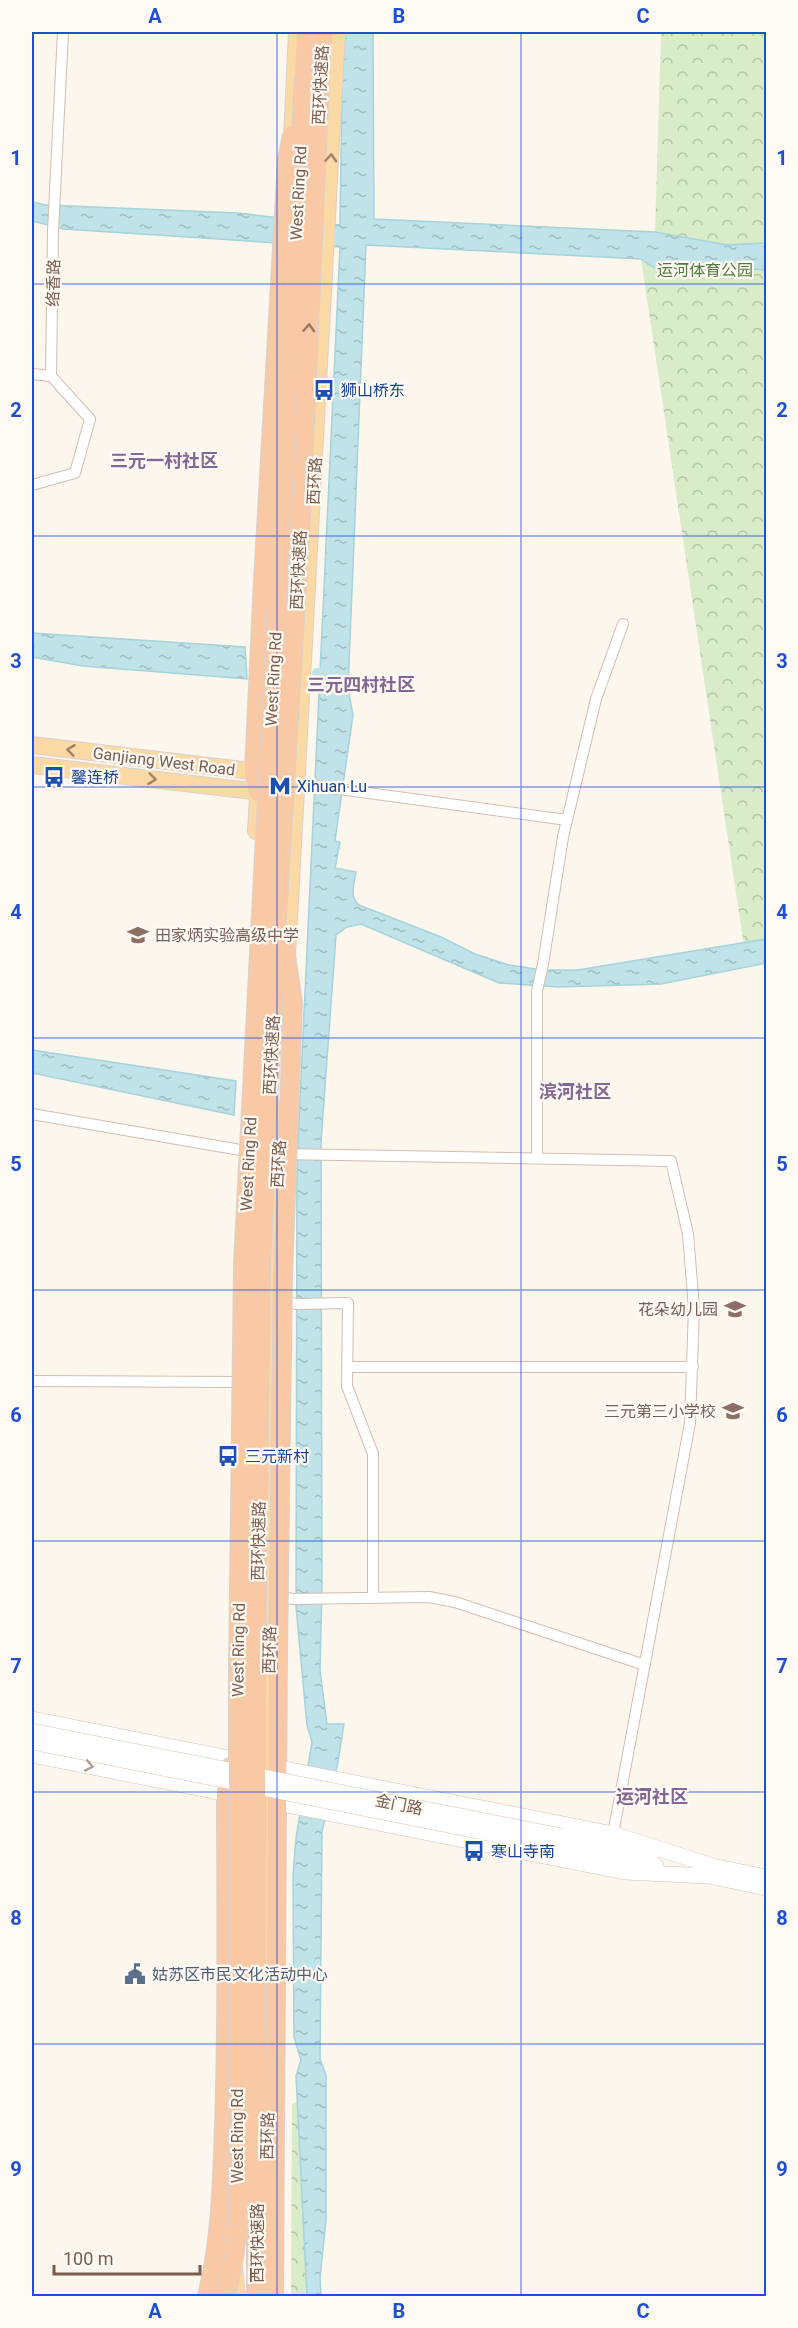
<svg xmlns="http://www.w3.org/2000/svg" width="798" height="2328" font-family="Roboto,'Noto Sans SC',sans-serif">
<defs>
<pattern id="forest-crowns" width="20" height="18" patternUnits="userSpaceOnUse" patternTransform="scale(1.5)"><rect width="20" height="18" fill="#d8ecc9"/><path d="M2 6a3 3 0 1 1 6 0M12 15a3 3 0 1 1 6 0" fill="none" stroke="#b4c2a5"/></pattern>
<pattern id="water-ripples" width="26" height="14" patternUnits="userSpaceOnUse" patternTransform="scale(1.5)"><rect width="26" height="14" fill="#bfe3e8"/><path d="M2 4q2-2 4 0t4 0M15 11q2-2 4 0t4 0" fill="none" stroke="#a0bbbe"/></pattern>
</defs>
<rect width="100%" height="100%" fill="#fdf6ec"/>
<!-- forest -->
<path fill="url(#forest-crowns)" d="M661,32h105v931l-19,3 -106,-707 14,-27z
M297,2102l10,194h-16l1,-192z"/>
<!-- water -->
<path fill="url(#water-ripples)" stroke="#a5d3da" stroke-width="1.5" d="M343,32h30l1,187 281,13 72,13 39,-2v27l-29,-2 -73,3 -8,-2 -15,-10 -275,-14 -18,444 5,26 -18,126 5,1 -5,26 21,4c-2,12 -7,25 3,33l82,32 34,17 34,11 33,5h36l188,-31v24l-105,21 -103,3 -59,-4 -138,-59 -14,3 -11,8 -15,207 1,442 -2,87 7,53h17l-6,38 -16,70 -2,227 6,16v145l-6,58 1,18h-14l-11,-220 5,-16 -7,-23 -1,-161 3,-38 16,-96 -5,-17 -11,-118 1,-444 43,-916 -276,-18 -32,-8v-19l14,3 192,8 102,12z
M32,633l213,14 2,32 -164,-13 -51,-9z
M32,1050l204,31 -2,34 -202,-42z"/>
<g fill="none" stroke-linecap="round" stroke-linejoin="round">
<!-- canal -->
<path stroke="#bfe3e8" stroke-width="10" d="M317,673h3"/>
<defs>
<path id="minor" d="M32,374l19,2
M32,485l43,-12 15,-54 -39,-43 2,-145 10,-199
M295,783l272,37
M32,1114l220,38
M283,1154l388,7 17,73 6,74 -4,115 -77,411
M537,1158v-167l6,-27 20,-127 33,-138 27,-75
M278,1300l18,4 52,-1 -1,83 26,68v143
M347,1367h346
M32,1381l203,1
M275,1596l18,3 136,-2 26,5 190,63"/>
<path id="secondary" d="M32,1719l581,115 97,31
M32,1755l206,41
M267,1801l358,71 83,4
M561,1836l91,18
M559,1847l97,19
M702,1864l64,13
M700,1874l66,14"/>
<path id="primary" d="M292,138l5,-106
M32,745l236,28
M32,765l237,28
M256,831l3,-53
M287,956c14,-308 36,-616 50,-924
M267,1954l6,-688 7,-156
M229,2194v27l8,75"/>
<path id="trunk" d="M304,77l2,-45
M258,792l-4,-20 8,-172
M207,2296c14,-56 15,-113 17,-171 4,-110 2,-221 2,-332l4,-27
M274,2296l4,-644"/>
</defs>
<!-- minor casing -->
<use href="#minor" stroke="#d1beb0" stroke-width="12"/>
<!-- secondary casing -->
<use href="#secondary" stroke="#d6c0b0" stroke-width="16"/>
<!-- primary casing -->
<use href="#primary" stroke="#dad1cd" stroke-width="18"/>
<!-- trunk casing -->
<use href="#trunk" stroke="#dad1cd" stroke-width="20"/>
<!-- minor -->
<use href="#minor" stroke="#fff" stroke-width="10"/>
<!-- secondary -->
<use href="#secondary" stroke="#fff" stroke-width="15"/>
<!-- primary -->
<use href="#primary" stroke="#fbd9a5" stroke-width="16"/>
<!-- trunk -->
<use href="#trunk" stroke="#f9c8a4" stroke-width="18"/>
<defs>
<path id="secondary-bridge" d="M32,1731l529,105
M32,1742l527,105"/>
<path id="trunk-bridge" d="M262,600l25,-440 5,-25
M278,1652l5,-377 10,-273 -9,-59
M226,2296l8,-39 4,-33v-551l5,-408 61,-1188
M256,2296v-630l5,-401 17,-365 22,-365 22,-503"/>
</defs>
<!-- secondary-bridge casing -->
<use href="#secondary-bridge" stroke="#d6c0b0" stroke-width="16" stroke-linecap="butt"/>
<!-- trunk-bridge casing -->
<use href="#trunk-bridge" stroke="#dad1cd" stroke-width="20" stroke-linecap="butt"/>
<!-- secondary-bridge -->
<use href="#secondary-bridge" stroke="#fff" stroke-width="15"/>
<!-- trunk-bridge -->
<use href="#trunk-bridge" stroke="#f9c8a4" stroke-width="18"/>
</g>
<!-- one-way arrows -->
<defs><path id="oneway-chevron" d="M-2-3.5L2.5 0L-2 3.5" fill="none" stroke-width="1.6" stroke-linecap="round" stroke-linejoin="round" transform="scale(1.5)"/></defs>
<g stroke="#a18267">
<use href="#oneway-chevron" transform="translate(331 158) rotate(-87)"/>
<use href="#oneway-chevron" transform="translate(71 750) rotate(-173)"/>
<use href="#oneway-chevron" transform="translate(152 779) rotate(7)"/>
</g>
<use stroke="#9a7763" href="#oneway-chevron" transform="translate(309 328) rotate(-87)"/>
<use stroke="#af9d94" href="#oneway-chevron" transform="translate(89 1766) rotate(11)"/>
<!-- grid -->
<path fill="none" stroke="#1d4ed8" stroke-width="1.5" stroke-opacity="0.55" d="M277,32v2264M521,32v2264M32,284h734M32,536h734M32,787h734M32,1038h734M32,1290h734M32,1541h734M32,1792h734M32,2044h734"/>
<!-- icons -->
<defs>
<symbol id="bus-bare" viewBox="-9 -9 18 18"><path d="M-5-6H5V4H4V6H2V4H-2V6H-4V4H-5ZM-3.5-4V0h7V-4ZM-3.5 1.2v1.5H-2V1.2ZM2 1.2v1.5H3.5V1.2Z" fill="#1a4fb4" stroke="#fffaf3" stroke-width="2.5" paint-order="stroke"/></symbol>
<symbol id="metro-bare" viewBox="-9 -9 18 18"><path d="M-5.5 5V-5H-3L0 0L3-5H5.5V5H3V-.5L0 4L-3-.5V5Z" fill="#1a4fb4" stroke="#fffaf3" stroke-width="2.5" paint-order="stroke"/></symbol>
<symbol id="school-bare" viewBox="-9 -9 18 18"><path d="M0-5L7-2L0 1L-7-2ZM-4 1L0 2.5L4 1V4Q0 6-4 4Z" fill="#8d6e63" stroke="#fffaf3" stroke-width="2.5" paint-order="stroke"/></symbol>
<symbol id="civic-bare" viewBox="-9 -9 18 18"><path d="M-.6-6.5H3V-4.5H.6V-3L4-1V1h2V6H-6V1h2V-1L-.6-3ZM-1.2 2.5V6h2.4V2.5Z" fill="#5c6f8a" stroke="#fffaf3" stroke-width="2.5" paint-order="stroke"/></symbol>
</defs>
<g fill-rule="evenodd">
<use href="#bus-bare" x="309" y="375" width="30" height="30"/>
<use href="#bus-bare" x="39" y="762" width="30" height="30"/>
<use href="#metro-bare" x="265" y="771" width="30" height="30"/>
<use href="#school-bare" x="123" y="920" width="30" height="30"/>
<use href="#school-bare" x="720" y="1294" width="30" height="30"/>
<use href="#school-bare" x="718" y="1396" width="30" height="30"/>
<use href="#bus-bare" x="213" y="1441" width="30" height="30"/>
<use href="#bus-bare" x="459" y="1836" width="30" height="30"/>
<use href="#civic-bare" x="120" y="1959" width="30" height="30"/>
</g>
<g text-anchor="middle" stroke-width="4.5" stroke-linejoin="round" paint-order="stroke">
<!-- street labels -->
<g font-size="16" fill="#7a5c4d" stroke="#fffaf3">
<text transform="translate(320 85) rotate(-87)" y="6">西环快速路</text>
<text transform="translate(298 193) rotate(-87)" y="6">West Ring Rd</text>
<text transform="translate(53 283) rotate(-89)" y="6">络香路</text>
<text transform="translate(314 481) rotate(-87)" y="6">西环路</text>
<text transform="translate(298 570) rotate(-87)" y="6">西环快速路</text>
<text transform="translate(273 679) rotate(-87)" y="6">West Ring Rd</text>
<text transform="translate(164 761) rotate(7)" y="6">Ganjiang West Road</text>
<text transform="translate(271 1055) rotate(-87)" y="6">西环快速路</text>
<text transform="translate(248 1164) rotate(-87)" y="6">West Ring Rd</text>
<text transform="translate(278 1164) rotate(-87)" y="6">西环路</text>
<text transform="translate(258 1541) rotate(-89)" y="6">西环快速路</text>
<text transform="translate(238 1650) rotate(-89)" y="6">West Ring Rd</text>
<text transform="translate(269 1650) rotate(-89)" y="6">西环路</text>
<text transform="translate(399 1804) rotate(11)" y="6">金门路</text>
<text transform="translate(237 2136) rotate(-90)" y="6">West Ring Rd</text>
<text transform="translate(267 2136) rotate(-89)" y="6">西环路</text>
<text transform="translate(257 2243) rotate(-90)" y="6">西环快速路</text>
</g>
<!-- park labels -->
<g font-size="16" fill="#537a41" stroke="#fffaf3">
<text x="705" y="276">运河体育公园</text>
</g>
<!-- transit labels -->
<g font-size="16" fill="#164399" stroke="#fffaf3" text-anchor="start">
<text x="341" y="396">狮山桥东</text>
<text x="71" y="783">馨连桥</text>
<text x="297" y="792">Xihuan Lu</text>
<text x="245" y="1462">三元新村</text>
<text x="491" y="1857">寒山寺南</text>
</g>
<!-- education labels -->
<g font-size="16" fill="#785e54" stroke="#fffaf3" text-anchor="end">
<text x="155" y="941" text-anchor="start">田家炳实验高级中学</text>
<text x="718" y="1315">花朵幼儿园</text>
<text x="716" y="1417">三元第三小学校</text>
</g>
<!-- service labels -->
<g font-size="16" fill="#4e5e75" stroke="#fffaf3" text-anchor="start">
<text x="152" y="1980">姑苏区市民文化活动中心</text>
</g>
<!-- neighbourhood labels -->
<g font-size="18" font-weight="bold" fill="#846695" stroke="#fffaf3">
<text x="164" y="467">三元一村社区</text>
<text x="361" y="691">三元四村社区</text>
<text x="575" y="1098">滨河社区</text>
<text x="652" y="1803">运河社区</text>
</g>
</g>
<!-- border -->
<rect width="798" height="2328" fill="none" stroke="#fffaf3" stroke-width="66"/>
<!-- scale -->
<path d="M54 2265v9h146v-9" fill="none" stroke="#7a5c4d" stroke-width="3"/>
<text x="63" y="2265" font-size="18" fill="#7a5c4d" stroke="#fffaf3" stroke-width="4.5" paint-order="stroke">100 m</text>
<rect x="33" y="33" width="732" height="2262" fill="none" stroke="#1d4ed8" stroke-width="2"/>
<g font-size="20" text-anchor="middle" font-weight="bold" fill="#1d4ed8">
<text x="155" y="23">A</text>
<text x="399" y="23">B</text>
<text x="643" y="23">C</text>
<text x="16" y="165">1</text>
<text x="782" y="165">1</text>
<text x="16" y="417">2</text>
<text x="782" y="417">2</text>
<text x="16" y="668">3</text>
<text x="782" y="668">3</text>
<text x="16" y="919">4</text>
<text x="782" y="919">4</text>
<text x="16" y="1171">5</text>
<text x="782" y="1171">5</text>
<text x="16" y="1422">6</text>
<text x="782" y="1422">6</text>
<text x="16" y="1673">7</text>
<text x="782" y="1673">7</text>
<text x="16" y="1925">8</text>
<text x="782" y="1925">8</text>
<text x="16" y="2176">9</text>
<text x="782" y="2176">9</text>
<text x="155" y="2318">A</text>
<text x="399" y="2318">B</text>
<text x="643" y="2318">C</text>
</g>
</svg>
